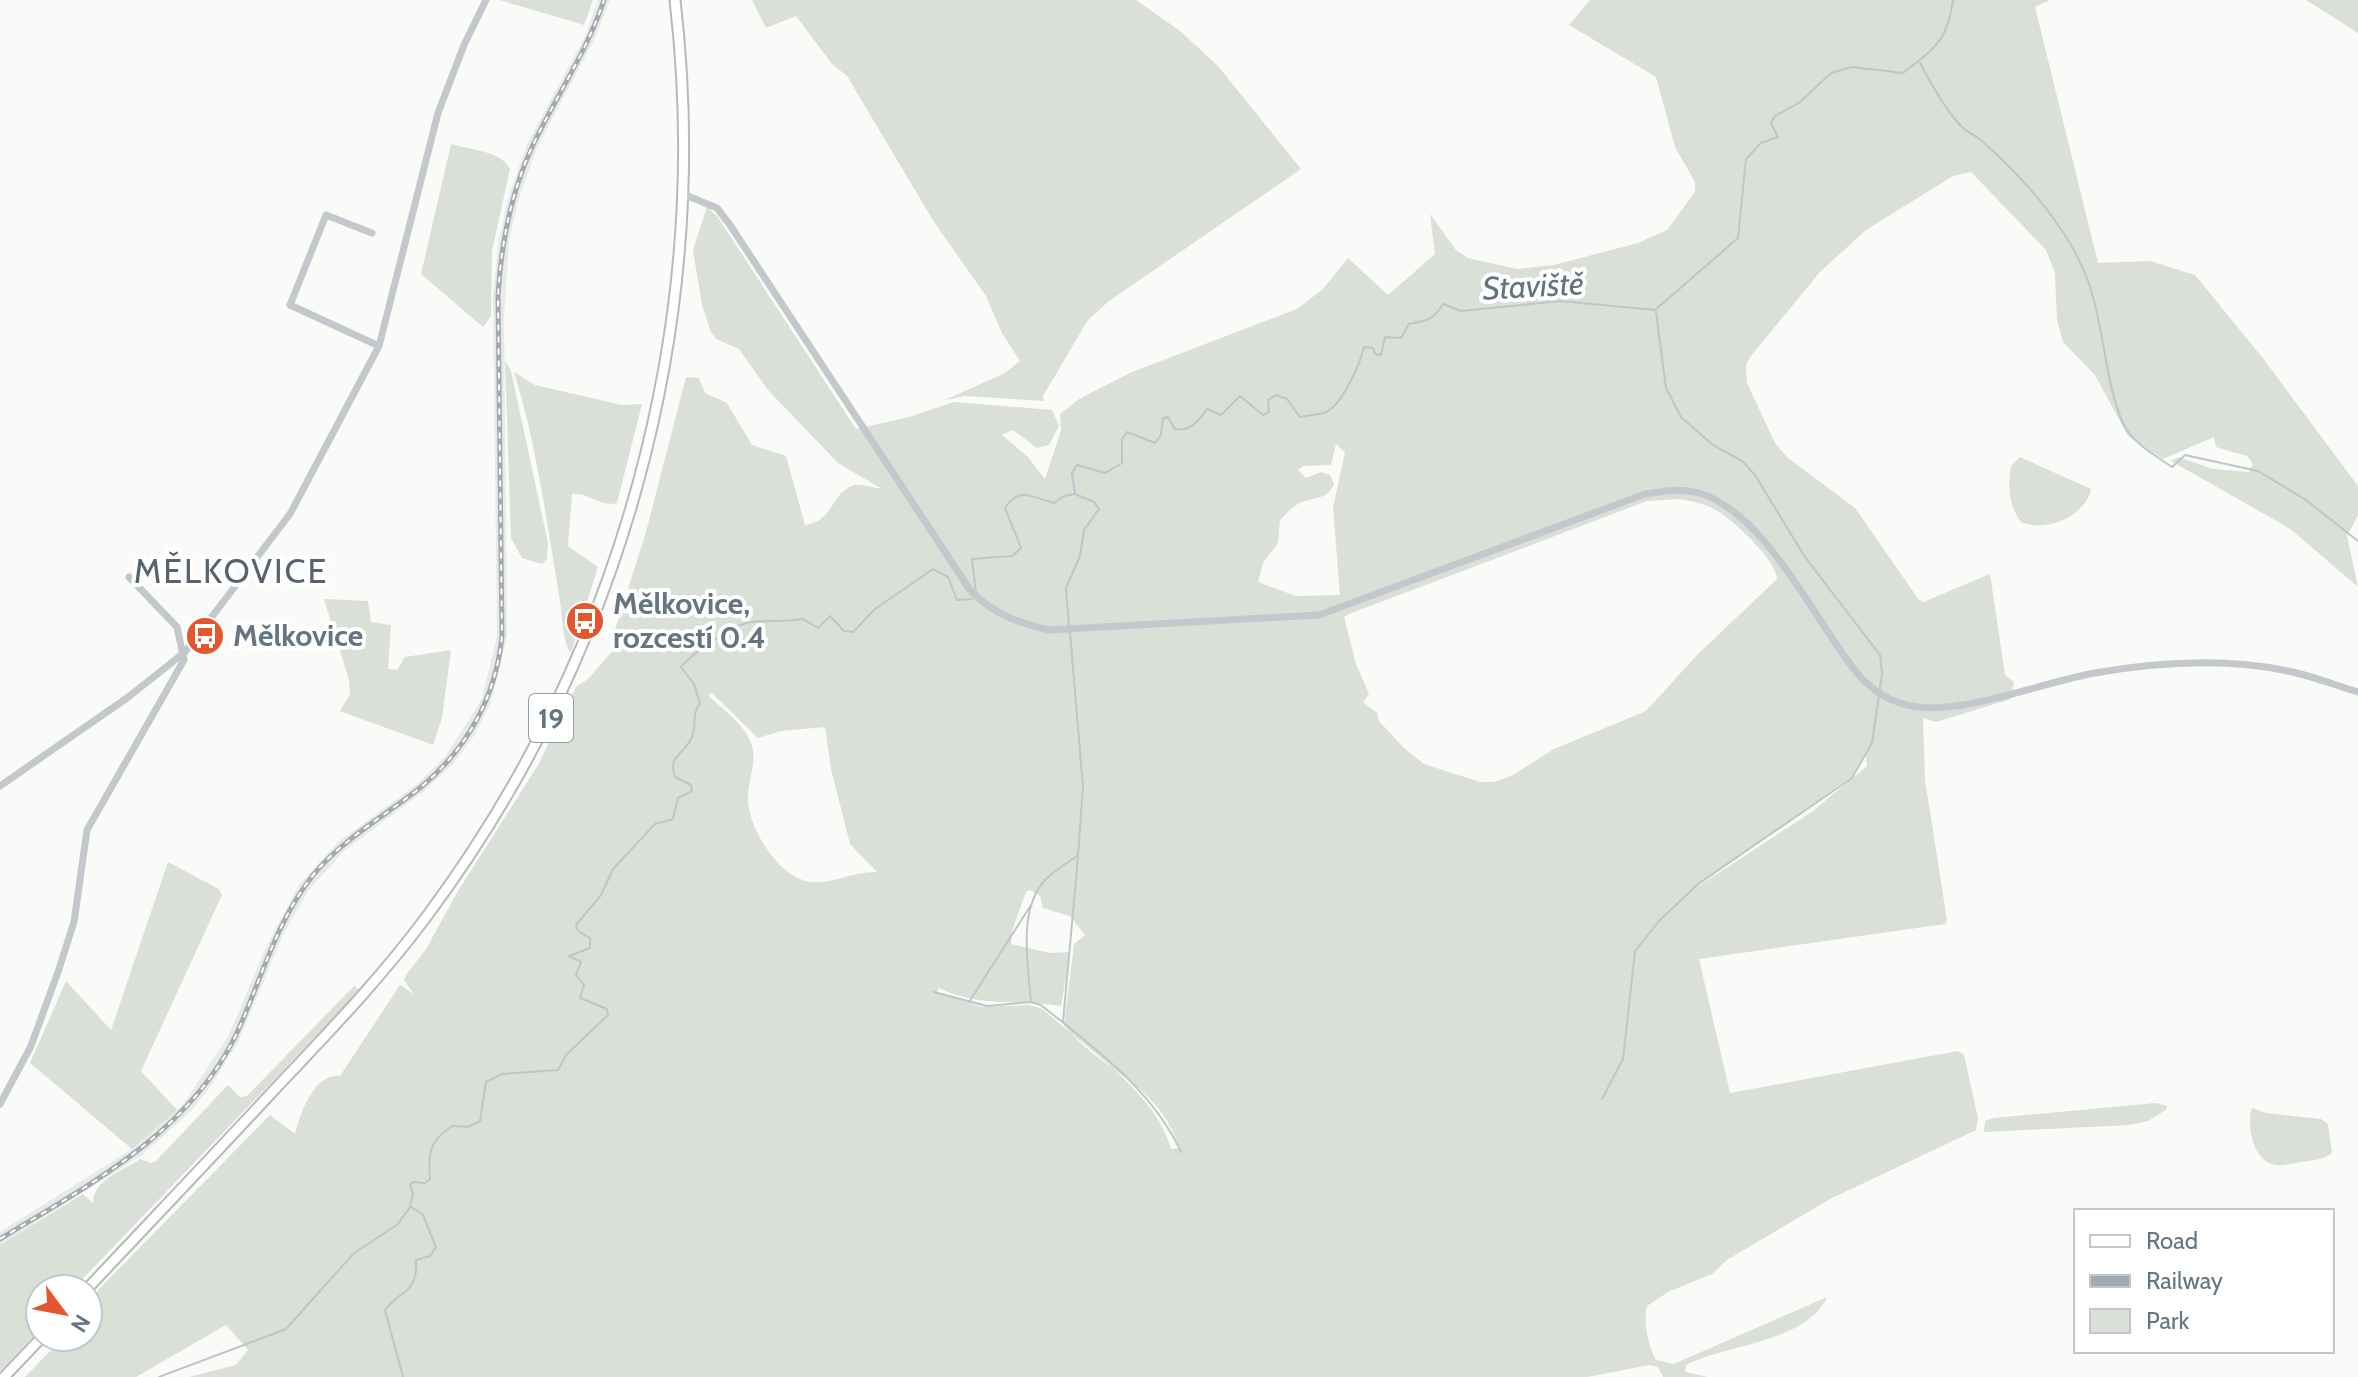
<svg xmlns="http://www.w3.org/2000/svg" width="2358" height="1377" font-family="Cabin,sans-serif">
<rect width="100%" height="100%" fill="#fafaf8"/>
<!-- built -->
<path fill="#e8e9e9" d="M598,0h12l-16,40 -57,108 -19,53 -9,40 -5,76 3,319 -16,67 -18,34 -20,27 -30,28 -79,59 -36,40 -25,44 -44,105 -26,43 -21,27 -50,45 -142,90v-13l135,-85 49,-44 45,-68 37,-88 33,-62 38,-42 80,-59 28,-27 37,-58 15,-63 -4,-341 6,-56 9,-40 19,-55 58,-108z"/>
<!-- green -->
<path fill="#dadfd7" fill-rule="evenodd" d="M500,0h93l-9,25z
M752,0h384l44,31 37,34 84,104 -192,132 -21,19 -45,76 1,5 -79,-5 -20,4 60,-27 15,-12 -18,-28 -16,-37 -52,-74 -87,-146 -15,-12 -36,-48 -30,12z
M1590,0h460l-15,7 63,256 52,-2 45,14 67,82 96,129v29l-11,21 11,51 -69,-59 -118,-67 8,-4 34,12 36,3 4,-8 -6,-8 -31,-9 -2,-10 -51,22 -35,-23 -33,-61 -32,-33 -6,-22 -2,-47 -9,-23 -75,-78 -18,4 -87,54 -46,42 -70,85 -4,8 1,18 28,60 13,15 67,50 64,92 4,1 -2,2 69,-29 15,101 9,7 -3,17 -75,23 -13,-4 2,62 22,140 -2,4 -246,35 31,134 228,-42 6,4 14,63 -2,12 -146,69 -103,61 -15,14 -44,18 -21,14c-4,17 1,38 9,54l18,4 153,-67c-20,45 -102,48 -141,68l-1,7 23,5h-45l-5,-10 -8,-2 -63,12h-1398l47,-12 12,-15 -22,-25 -90,52h-111c22,-21 31,-40 63,-40v-29l11,-19 171,-174 25,19c5,-20 19,-61 45,-58l60,-91 14,9 -10,-14 2,-5 20,-26 32,-58 80,-126 38,-78 12,-8 35,-40 31,-5 20,5 -15,-9 -42,6 -3,-3 32,-101 40,-155 13,1 6,15 22,10 25,42 34,11 19,69c31,-5 25,-33 50,-40 7,-1 19,3 27,4l-44,-26 -70,-73 -29,-41 -23,-10 -5,-7 -9,-27 -9,-55 14,-43 10,9 139,213 53,-12 45,-15 98,8 7,16 -10,19 -12,3 -24,-18 -11,5 25,21 18,23 16,-48 -1,-17 19,-15 53,-27 165,-63 26,-20 25,-31 40,37 47,-41 -5,-40 26,36 12,8 49,11 37,-4 84,-22 29,-13 28,-38v-10l-20,-35 -19,-70 -87,-52zM1336,444l9,8 -12,56 7,87 -44,1 -38,-14 5,-19 15,-20 2,-23c6,-6 13,-14 20,-17 14,-6 27,-3 34,-19l-4,-9 -9,-3 -15,6 -8,-8 5,-4 28,-1zM1680,499c10,2 21,4 30,8 18,7 67,53 67,72l-79,75 -52,57 -92,38 -41,26 -19,7h-14l-56,-18 -21,-17 -24,-26 -2,-8 -14,-11 6,-8 -13,-30 -12,-47 5,-3 298,-113zM712,693l46,45 23,-7 44,-4 6,42 19,75 27,28c-23,-1 -43,12 -66,10 -31,-3 -62,-52 -63,-82 -1,-18 9,-36 4,-54 -5,-20 -30,-37 -44,-51zM1866,754l1,12 -54,45 -122,80 163,-116zM1030,890l10,6 3,12 27,8 15,19 -11,9 -10,81c38,48 95,57 115,123l-8,1c-15,-57 -86,-101 -128,-140l-14,-4 -47,2 -45,-15 2,-4c40,20 81,11 122,18l9,-54 -20,1 -39,-9 1,-13 14,-39z
M2306,0h52v33z
M451,144c18,6 50,6 59,25l-18,82 -1,65 -8,11 -62,-53z
M505,361l6,10 37,172 -1,16 -5,5 -20,-6 -11,-20z
M514,372l21,13 87,20 20,-1 -25,99c-16,5 -29,-11 -45,-9l-4,52 30,21 -27,86c-9,-11 -8,-36 -11,-52 -13,-77 -23,-155 -46,-229z
M2020,457l71,32c-5,27 -45,44 -70,33 -13,-18 -13,-35 -10,-56z
M324,599l44,2 3,21 20,3 -3,44 9,1 8,-13 46,-7 -9,68 -9,27 -93,-34 10,-17 -1,-14z
M168,862l51,27 3,6 -81,176 36,39 -45,39 -102,-86 36,-82 45,49z
M354,986l5,3 -21,24 -265,276h-33v40l-40,42v-126l83,-51 10,9c0,-23 29,-32 47,-44l11,4 5,-2 72,-76 12,12 7,-1z
M2156,1103l11,3v3l-19,12 -19,4 -145,7 1,-11 8,-3z
M2252,1108l14,5 55,6 7,5 4,29c-9,7 -19,7 -30,9 -8,1 -18,4 -25,3 -24,-2 -31,-40 -25,-57z"/>
<g fill="none" stroke-linecap="round" stroke-linejoin="round">
<!-- stream -->
<path stroke="#bbc7cb" stroke-width="2" d="M1920,63c10,19 27,50 43,65 6,5 14,8 20,14 41,36 86,87 105,139 16,42 17,104 35,142 9,20 32,32 49,44l13,-12 73,16 48,29 52,41
M976,594l-4,-35 40,-3 9,-8 -16,-40c15,-22 27,-11 49,-5l10,-7 11,-2 -3,-21 5,-8 28,8 17,-10v-24l5,-7 28,11 6,-8 2,-17 5,-1 7,12c16,3 23,-8 32,-20l14,6 19,-19 23,19 6,-3 -1,-12 8,-5 11,4 13,18c8,-2 19,-2 26,-5 16,-7 34,-48 38,-65l9,1 2,6 6,1 4,-18 16,1 8,-14c17,-3 26,-5 34,-20l18,7 99,-10 95,9 83,-72 8,-79 15,-16 17,-6 -7,-14 4,-7 25,-14 31,-29 21,-6 51,6c32,-25 44,-31 50,-73
M1069,626l-3,-38 14,-32 4,-26 15,-21 -5,-7 -19,-8
M1070,632l13,155 -5,68c-10,8 -22,14 -31,23 -30,29 -19,87 -16,124l10,3c53,43 111,84 140,147
M934,992l53,14 44,-4
M969,1002l62,-97
M1063,1022l15,-165
M1602,1099l21,-40 12,-108 24,-30 39,-37 154,-106 20,-35 10,-69 -2,-19 -75,-98 -50,-82 -13,-14 -29,-16 -32,-28 -15,-29 -10,-76
M159,1377l127,-48 68,-76 43,-28 13,-18
M403,1377l-18,-67c14,-20 33,-15 31,-50l14,-4 6,-9 -13,-32 -13,-9 3,-12 -3,-9 3,-3 12,1 5,-4c-2,-27 -1,-37 22,-53l16,1 12,-6 6,-39 16,-8 56,-4 8,-15 42,-40 -1,-6 -27,-11 4,-13 -8,-10 5,-13 -12,-6 21,-8v-10l-12,-7 -2,-6 25,-30 12,-26 42,-45 18,-5 5,-21 14,-7 -1,-6 -16,-8c-9,-22 14,-25 18,-43 3,-13 -1,-19 7,-31l-6,-19 -13,-17c10,-13 54,-43 70,-45 17,-2 34,0 52,-3l15,9 12,-12 14,15 9,1 22,-23 58,-40 15,8 9,23 15,-1"/>
<defs>
<path id="major" d="M87,1289c63,-67 126,-133 188,-200 53,-56 106,-111 152,-173 195,-262 286,-591 248,-916
M4,1377l38,-40"/>
</defs>
<!-- major casing -->
<use href="#major" stroke="#b5babe" stroke-width="13"/>
<!-- minor -->
<path stroke="#c3c8cc" stroke-width="7" d="M683,194l34,14 13,17 240,365c23,24 46,32 78,40l271,-15 326,-121c19,-3 36,-6 54,-1 56,16 102,99 133,145 19,28 34,54 68,65 51,18 141,-21 195,-30 63,-11 131,-15 193,-2 24,5 47,14 70,21
M372,233l-46,-18 -36,90 89,41
M0,786l127,-88 58,-46 105,-138 89,-168 59,-233 26,-68 22,-45
M0,1104l31,-58 27,-74 16,-50 13,-92 97,-170 -7,-33 -48,-50"/>
<!-- major -->
<use href="#major" stroke="#fff" stroke-width="9"/>
<defs>
<path id="rail" d="M0,1239c90,-55 186,-104 235,-202 26,-55 40,-115 79,-163 30,-36 71,-58 107,-87 47,-39 75,-91 81,-151l-4,-340c3,-52 13,-104 35,-151 23,-49 54,-93 71,-145"/>
</defs>
<!-- rail casing -->
<use href="#rail" stroke="#a2aab0" stroke-width="5"/>
<!-- rail -->
<use href="#rail" stroke="#fff" stroke-width="2" stroke-dasharray="6" stroke-linecap="butt"/>
</g>
<!-- icons -->
<defs>
<symbol id="bus-disc" viewBox="-11 -11 22 22"><circle r="9.5" fill="#e4572e" stroke="#fff"/><path d="M-5-6H5V4H4V6H2V4H-2V6H-4V4H-5ZM-3.5-4V0h7V-4ZM-3.5 1.2v1.5H-2V1.2ZM2 1.2v1.5H3.5V1.2Z" fill="#fff"/></symbol>
</defs>
<g fill-rule="evenodd">
<use href="#bus-disc" x="563" y="599" width="44" height="44"/>
<use href="#bus-disc" x="183" y="614" width="44" height="44"/>
</g>
<g text-anchor="middle" stroke-width="8" stroke-linejoin="round" paint-order="stroke">
<!-- shield labels -->
<rect fill="#fff" stroke="#939fa8" stroke-width="2" x="529" y="694" width="44" height="48" rx="6"/>
<g font-size="28" font-weight="bold" fill="#657683">
<text x="551" y="728">19</text>
</g>
<!-- poi labels -->
<g font-size="30" font-weight="bold" fill="#657683" stroke="#fff" text-anchor="start">
<text x="613" y="614">Mělkovice,<tspan x="613" dy="34">rozcestí 0.4</tspan></text>
<text x="233" y="646">Mělkovice</text>
</g>
<!-- water labels -->
<g font-size="32" font-style="italic" fill="#60757c" stroke="#fff">
<text transform="translate(1533 286) rotate(-3)" y="11">Staviště</text>
</g>
<!-- quarter labels -->
<g font-size="34" letter-spacing="2" fill="#57646e" stroke="#fff">
<text x="231" y="583">MĚLKOVICE</text>
</g>
</g>
<!-- legend -->
<rect x="2074" y="1209" width="260" height="144" fill="#ffffff" stroke="#c1c8cd" stroke-width="2"/>
<rect x="2090" y="1235" width="40" height="12" fill="#ffffff" stroke="#c1c8cd" stroke-width="2"/>
<text x="2146" y="1249" font-size="24" fill="#657683">Road</text>
<rect x="2090" y="1275" width="40" height="12" fill="#a2aab0" stroke="#c1c8cd" stroke-width="2"/>
<text x="2146" y="1289" font-size="24" fill="#657683">Railway</text>
<rect x="2090" y="1309" width="40" height="24" fill="#dadfd7" stroke="#c1c8cd" stroke-width="2"/>
<text x="2146" y="1329" font-size="24" fill="#657683">Park</text>
<!-- north arrow -->
<g transform="translate(64 1313) rotate(122)"><circle r="38" fill="#ffffff" stroke="#c1c8cd" stroke-width="2"/>
<path d="M0-6L14 30L0 20L-14 30Z" fill="#e4572e"/>
<text y="-12" font-size="22" font-weight="bold" text-anchor="middle" fill="#657683">N</text>
</g>
</svg>
